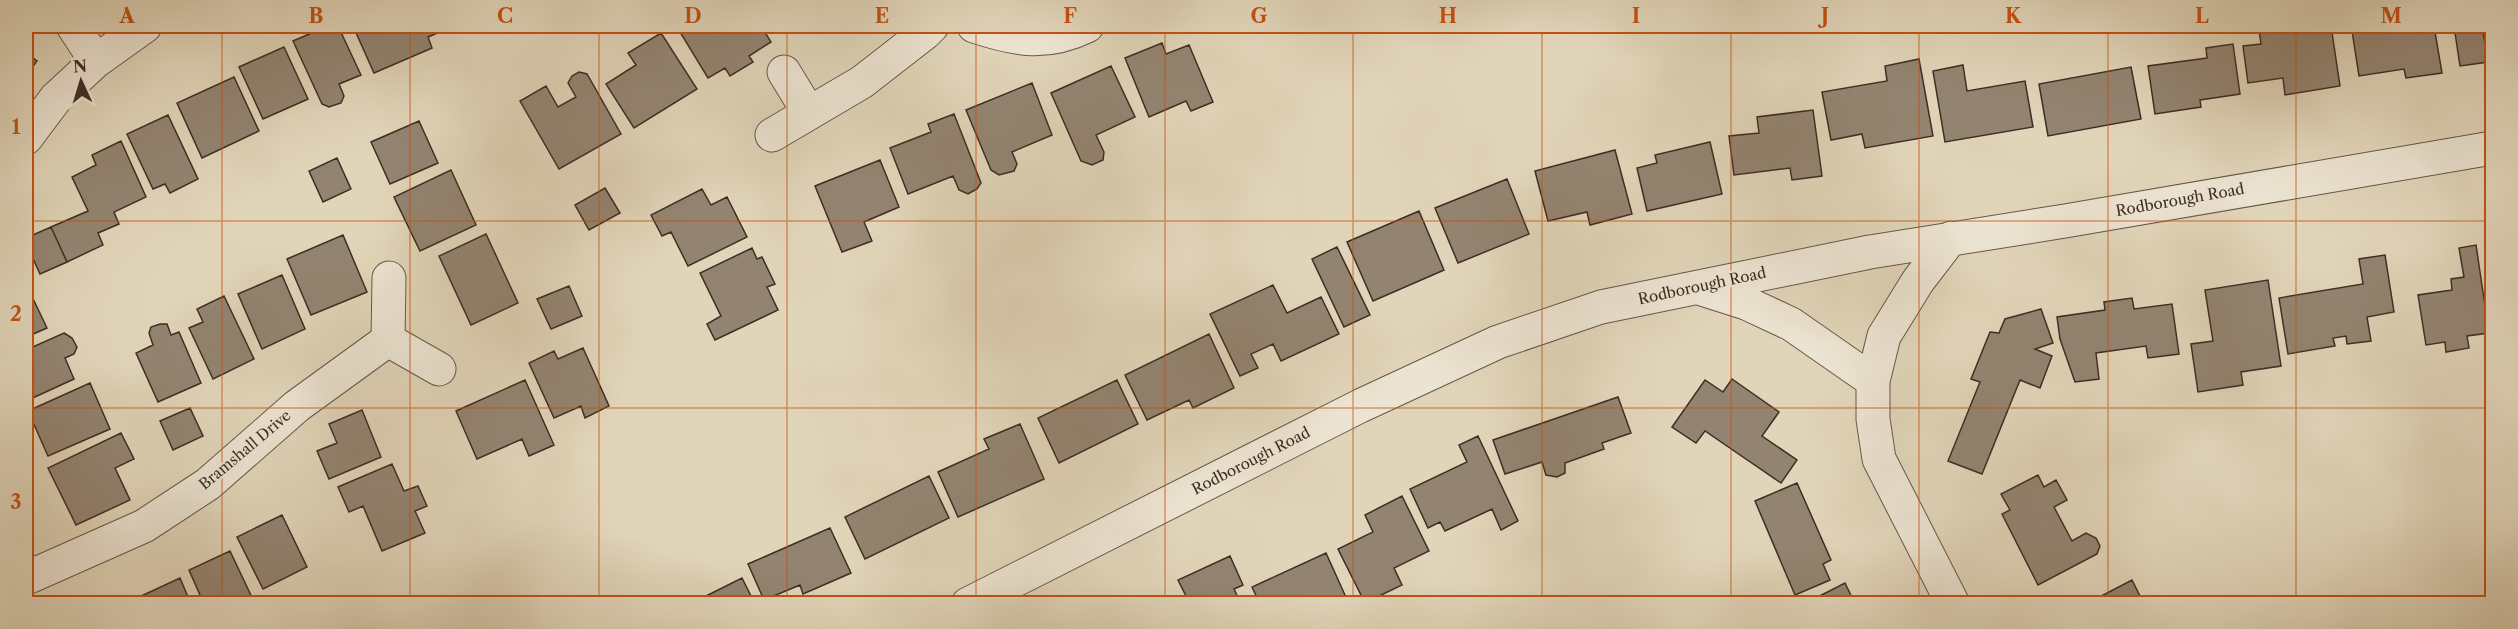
<svg xmlns="http://www.w3.org/2000/svg" width="2518" height="629" font-family="'Libre Caslon Text',serif">
<rect width="100%" height="100%" fill="#e1d5b9"/>
<filter id="stains"><feTurbulence type="fractalNoise" baseFrequency=".00333" numOctaves="4"/><feColorMatrix values="0 0 0 0 .2 0 0 0 0 .09 0 0 0 0 .02 0 0 0 .5 -.17"/></filter>
<radialGradient id="worn" r=".72"><stop offset=".6" stop-color="#630" stop-opacity="0"/><stop offset="1" stop-color="#630" stop-opacity=".3"/></radialGradient>
<!-- building -->
<path fill="#938471" stroke="#3e2d24" stroke-width="1.5" d="M328,26h10l23,49 -22,9 5,12 -3,7 -12,4 -7,-3 -29,-63z
M353,26h87l2,5 -14,6 4,11 -58,25z
M691,26h70l10,16 -22,14 4,6 -23,14 -5,-8 -17,10 -28,-46z
M2282,26h20l1,4 28,-4 9,60 -55,9 -2,-17 -35,5 -5,-37 18,-2 -2,-14z
M2388,26h46l8,47 -36,5 -2,-9 -45,7 -7,-45z
M2454,26h38v5l-9,1 5,30 -28,4z
M661,33l36,56 -63,39 -28,-44 30,-19 -8,-12z
M1162,43l4,11 23,-9 24,57 -22,9 -5,-10 -37,16 -24,-59z
M2233,44l7,50 -40,6 1,7 -46,7 -7,-48 59,-8 -1,-10z
M284,47l24,52 -45,20 -24,-52z
M26,53l11,8 -11,15z
M1919,59l14,77 -68,12 -3,-14 -31,6 -9,-48 65,-11 -2,-15z
M1963,65l4,26 58,-10 8,46 -88,15 -12,-71z
M1111,66l24,51 -39,18 8,17 -1,8 -11,5 -11,-4 -30,-68z
M2131,67l10,52 -93,17 -9,-52z
M579,72l8,2 34,60 -62,35 -39,-68 26,-15 12,21 18,-10 -8,-14 4,-7z
M234,77l25,54 -57,27 -25,-55z
M1032,83l20,52 -40,17 5,12 -3,7 -15,4 -8,-5 -25,-60z
M1813,110l9,66 -30,4 -2,-12 -56,7 -5,-39 30,-3 -2,-16z
M954,114l27,69 -4,6 -9,5 -9,-4 -6,-14 -45,18 -18,-46 41,-16 -3,-8z
M168,115l30,64 -28,14 -5,-9 -12,5 -26,-55z
M419,121l19,42 -48,21 -19,-42z
M121,141l25,56 -32,15 5,12 -21,9 5,12 -36,17 -16,-35 37,-16 -16,-34 24,-12 -4,-10z
M1710,142l12,52 -75,17 -10,-43 20,-5 -2,-8z
M1615,150l17,64 -42,11 -3,-13 -39,9 -13,-50z
M337,158l14,31 -28,13 -14,-31z
M880,160l19,47 -35,15 8,19 -30,11 -27,-66z
M451,170l25,55 -56,26 -26,-54z
M1507,179l22,55 -71,29 -23,-55z
M605,188l15,25 -31,17 -14,-25z
M702,189l9,16 16,-8 20,40 -59,29 -17,-34 -9,4 -11,-21z
M1419,211l25,59 -71,31 -26,-59z
M51,227l16,35 -27,12 -14,-31v-5z
M486,234l32,69 -47,22 -32,-69z
M343,235l24,57 -56,23 -24,-56z
M2476,245l13,88 -22,3 2,12 -23,4 -1,-10 -19,3 -8,-50 34,-5 -1,-11 13,-2 -5,-29z
M1337,247l33,68 -26,12 -32,-68z
M752,248l5,11 5,-2 13,27 -8,3 11,23 -63,30 -8,-16 14,-8 -21,-43z
M2385,255l9,57 -27,5 4,24 -24,3 -1,-8 -13,2 2,8 -47,8 -9,-56 84,-14 -4,-25z
M282,275l23,54 -43,20 -24,-55z
M2268,280l13,86 -40,6 2,13 -45,7 -7,-48 22,-3 -8,-51z
M26,284l21,44 -21,9z
M1273,285l14,28 34,-16 18,37 -58,27 -8,-17 -22,10 7,14 -18,8 -30,-62z
M569,286l13,30 -31,13 -14,-30z
M224,296l30,63 -41,20 -24,-51 14,-6 -6,-13z
M2132,298l2,11 38,-5 7,50 -31,4 -2,-12 -50,7 3,26 -24,3 -15,-43 -3,-22 48,-7 -1,-8z
M2041,309l12,34 -18,6 17,7 -12,32 -20,-8 -38,94 -34,-13 32,-79 -9,-3 19,-47 9,1 6,-14z
M160,324h7l4,11 8,-3 22,51 -43,19 -22,-49 17,-8 -4,-12 2,-6z
M64,333l8,5 5,9 -3,7 -9,4 9,21 -48,22v-51z
M1209,334l25,54 -41,20 -4,-8 -42,20 -22,-45z
M583,348l26,58 -24,12 -4,-12 -27,12 -25,-55 25,-12 4,8z
M1732,379l47,33 -17,24 35,24 -16,23 -76,-52 -9,12 -24,-16 33,-47 18,12z
M525,380l29,65 -25,11 -7,-17 -45,20 -21,-48z
M1117,380l21,44 -79,39 -21,-45z
M90,383l20,46 -62,27 -20,-45z
M1618,397l13,36 -29,10 2,6 -39,14v10l-8,4 -11,-2 -4,-13 -37,12 -12,-34z
M190,408l13,28 -30,14 -13,-29z
M362,410l19,47 -52,22 -12,-28 20,-8 -8,-19z
M1020,424l24,55 -86,38 -20,-45 51,-23 -5,-10z
M121,433l13,26 -19,9 15,32 -54,25 -28,-57z
M1478,436l40,85 -17,9 -9,-21 -47,22 -5,-9 -12,6 -18,-39 57,-27 -8,-17z
M392,464l12,27 14,-5 9,20 -12,5 10,22 -43,18 -19,-45 -14,6 -11,-25z
M2038,475l6,12 12,-7 11,20 -13,7 18,34 14,-8 10,5 4,8 -3,8 -59,31 -36,-71 8,-4 -9,-16z
M929,476l20,42 -84,41 -20,-42z
M1797,483l34,77 -8,4 7,16 -35,15 -40,-94z
M1402,496l27,55 -35,17 8,17 -37,18 -27,-54 35,-17 -8,-17z
M282,515l25,52 -44,22 -26,-52z
M830,528l21,45 -48,21 -3,-9 -36,15 -16,-36z
M230,551l25,53h-51l-15,-34z
M1326,553l23,51h-89l-8,-17z
M1230,556l13,29 -9,4 7,15h-70l15,-8 -8,-16z
M180,578l11,26h-52l-2,-6z
M742,578l13,26h-65z
M2132,580l12,24h-58z
M1845,583l10,21h-51z"/>
<g fill="none" stroke-linecap="round" stroke-linejoin="round">
<defs>
<path id="minor" d="M73,26l23,35
M974,26c42,14 72,20 113,0
M784,72l25,41
M772,135l90,-53 63,-49 7,-7
M26,138l30,-40 40,-37 49,-35
M1951,238l-33,43 -34,55 -11,45v38l6,40 74,145
M389,278l-1,62 51,29
M1699,288l47,15 45,21 82,57
M26,570l3,7 115,-51 64,-42 89,-78 91,-66
M968,604l392,-198 138,-64 103,-35 269,-55 195,-31 427,-73"/>
</defs>
<!-- minor casing -->
<use href="#minor" stroke="#675749" stroke-width="35"/>
<!-- minor -->
<use href="#minor" stroke="#ece4d2" stroke-width="33"/>
</g>
<!-- grid -->
<path fill="none" stroke="#c65011" stroke-width="1.5" stroke-opacity="0.55" d="M222,26v578M410,26v578M599,26v578M787,26v578M976,26v578M1165,26v578M1353,26v578M1542,26v578M1731,26v578M1919,26v578M2108,26v578M2296,26v578M26,221h2466M26,408h2466"/>
<g text-anchor="middle" stroke-width="4.5" stroke-linejoin="round" paint-order="stroke">
<!-- street labels -->
<g font-size="15" fill="#3e2d24" stroke="#ece4d2">
<text transform="translate(2180 200) rotate(-10)" y="5">Rodborough Road</text>
<text transform="translate(1702 286) rotate(-12)" y="5">Rodborough Road</text>
<text transform="translate(245 450) rotate(-40)" y="5">Bramshall Drive</text>
<text transform="translate(1251 461) rotate(-27)" y="5">Rodborough Road</text>
</g>
</g>
<!-- margin -->
<rect width="2518" height="629" fill="none" stroke="#e1d5b9" stroke-width="66"/>
<!-- north arrow -->
<g transform="translate(81 81) rotate(356)" stroke="#ece4d2" stroke-width="4.5" paint-order="stroke">
<path d="M0-4.5L10 22L0 15L-10 22Z" fill="#3e2d24"/>
<text y="-9" font-size="16" font-weight="bold" text-anchor="middle" fill="#3e2d24">N</text>
</g>
<rect x="33" y="33" width="2452" height="563" fill="none" stroke="#c65011" stroke-width="2"/>
<g font-size="20" text-anchor="middle" font-weight="bold" fill="#c65011">
<text x="127" y="23">A</text>
<text x="316" y="23">B</text>
<text x="505" y="23">C</text>
<text x="693" y="23">D</text>
<text x="882" y="23">E</text>
<text x="1070" y="23">F</text>
<text x="1259" y="23">G</text>
<text x="1448" y="23">H</text>
<text x="1636" y="23">I</text>
<text x="1825" y="23">J</text>
<text x="2013" y="23">K</text>
<text x="2202" y="23">L</text>
<text x="2391" y="23">M</text>
<text x="16" y="134">1</text>
<text x="16" y="321">2</text>
<text x="16" y="509">3</text>
</g>
<rect width="100%" height="100%" filter="url(#stains)"/>
<rect width="100%" height="100%" fill="url(#worn)"/>
</svg>
